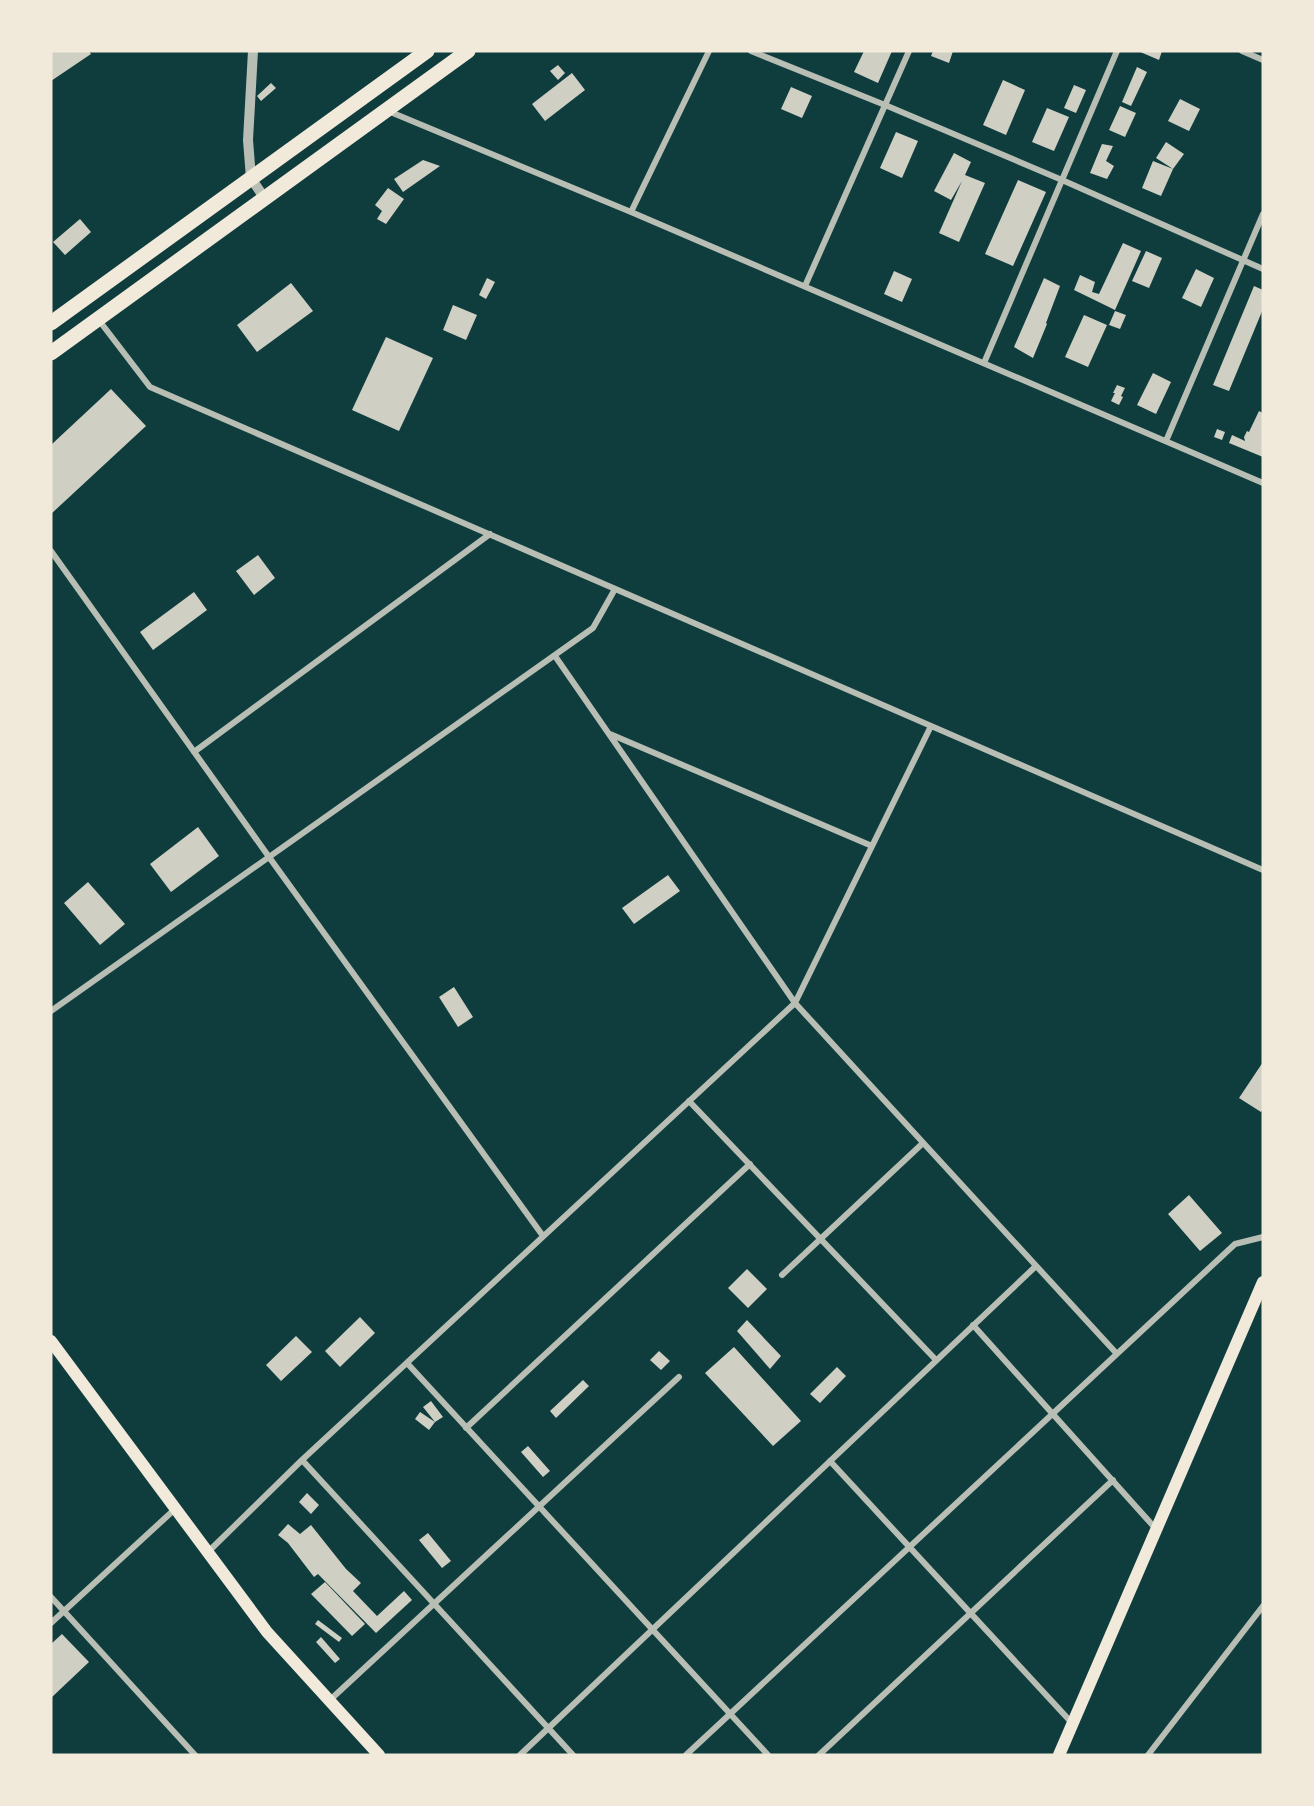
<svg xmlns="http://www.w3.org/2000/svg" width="1314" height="1806" font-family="Rubik,sans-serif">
<rect width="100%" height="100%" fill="#0f3d3e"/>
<!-- building -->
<path fill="#cfcfc3" d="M51,51h38l2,3 -40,27z
M864,51h28l-14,32 -24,-11z
M933,51h20l-4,12 -18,-7z
M1138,51h24l-3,9z
M558,65l7,8 -7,7 -8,-9z
M1137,67l10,5 -16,34 -9,-4z
M572,73l13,17 -40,31 -13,-17z
M1003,80l22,10 -19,45 -23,-10z
M271,83l5,5 -15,13 -4,-5z
M1074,85l12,5 -10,23 -12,-5z
M791,87l21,9 -10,22 -21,-9z
M1180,99l20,10 -11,22 -21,-10z
M1120,106l16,7 -11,24 -16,-7z
M1047,108l22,9 -15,34 -22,-9z
M896,132l22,9 -16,37 -22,-10z
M1166,142l18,12 -11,15 -17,-11z
M1102,144l11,2 -7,15 8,5 -7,13 -17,-6z
M954,153l17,9 -6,13 20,8 -26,59 -20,-9 23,-52 -11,19 -17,-9z
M423,160l17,6 -37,26 -9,-13z
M1153,161l20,8 -12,27 -19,-8z
M1018,180l28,12 -33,74 -28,-12z
M388,188l16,11 -18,25 -9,-5 5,-8 -7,-6z
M80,219l11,13 -26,23 -12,-13z
M1123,243l18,8 -26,59 -41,-20 6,-15 15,7 -3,10 7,2z
M1146,251l16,7 -13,30 -17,-7z
M1196,269l18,9 -13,29 -19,-9z
M894,271l18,8 -10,23 -18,-8z
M487,278l8,4 -9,17 -7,-4z
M1044,278l16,8 -14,37 1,1 -14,34 -19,-11z
M291,283l22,28 -56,41 -20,-27z
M1254,286l9,4v19l-34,82 -16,-6z
M453,305l24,10 -11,25 -23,-10z
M1115,311l11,4 -6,14 -11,-4z
M1084,315l23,10 -19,42 -23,-10z
M386,337l47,21 -34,73 -47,-21z
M1153,373l18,9 -15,32 -19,-9z
M1117,385l8,3 -4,8 2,1 -4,8 -8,-4 4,-8h-2z
M111,389l35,37 -95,88v-69z
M1259,411l4,2v44l-34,-14 3,-8 13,6 -1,-4 3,-6 2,1z
M1217,429l8,3 -3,8 -8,-3z
M258,555l17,23 -21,17 -18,-24z
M194,592l13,18 -54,40 -13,-18z
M198,827l21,29 -48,36 -21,-28z
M668,875l12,16 -46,33 -12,-16z
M88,882l37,42 -25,21 -36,-42z
M454,987l19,30 -15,10 -19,-30z
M1263,1062v47l-2,3 -22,-14z
M1189,1195l33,38 -22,18 -32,-37z
M747,1269l20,20 -19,19 -20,-20z
M360,1317l15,16 -35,34 -15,-16z
M747,1320l34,36 -11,13 -33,-38z
M296,1336l16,16 -31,29 -15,-16z
M734,1347l67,74 -28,25 -68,-73z
M659,1351l11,10 -9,9 -11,-10z
M837,1367l9,9 -26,27 -10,-9z
M583,1380l6,6 -33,32 -6,-7z
M431,1401l12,16 -8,5 -6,8 -14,-11 5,-7 15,10 -12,-15z
M528,1446l22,25 -7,6 -22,-25z
M307,1493l12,12 -8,9 -12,-12z
M288,1524l12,10 11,-9 35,44 15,14 -8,8 24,25 27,-25 8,9 -36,33 -58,-59 -4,3 -26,-34 -10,-8z
M428,1533l23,28 -9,7 -23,-28z
M325,1582l40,42 -13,12 -41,-42z
M318,1620l24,18 -3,4 -24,-18z
M62,1634l27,28 -38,36v-54z
M321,1637l19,22 -5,4 -19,-21z"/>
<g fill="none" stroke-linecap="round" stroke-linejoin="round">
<!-- minor -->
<path stroke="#b8beb3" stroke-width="6" d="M751,51l134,54 177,75 201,89
M1242,51l21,9
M388,111l243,101 632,271
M631,212l78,-161
M805,286l104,-235
M98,319l52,68 1113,483
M984,363l133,-312
M1166,441l97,-227
M51,551l218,306 274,379
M555,656l240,347 322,351
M610,734l262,112
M194,752l296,-218
M51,1011l542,-383 22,-39
M689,1101l247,259
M782,1275l141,-132
M973,1325l183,204
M407,1363l361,392
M466,1428l284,-264
M302,1460l271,295
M830,1461l242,262
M208,1552l94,-92 493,-457 136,-277
M51,1597l144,158
M51,1623l124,-114
M330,1700l349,-323
M520,1755l516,-489
M686,1755l549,-511 28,-7
M819,1755l294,-275
M1148,1755l115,-149"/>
<!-- tertiary -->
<path stroke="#b8beb3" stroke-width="10" d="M253,51l-5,89 3,38 14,21"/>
<!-- secondary -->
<path stroke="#f1e9da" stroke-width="12" d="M51,1341l216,291 112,123
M1059,1755l204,-473"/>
<!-- primary -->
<path stroke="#f1e9da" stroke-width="15" d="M51,323l376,-272
M51,353l417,-302"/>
</g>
<!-- border -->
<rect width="1314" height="1806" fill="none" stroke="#f1e9da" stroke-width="105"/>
</svg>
